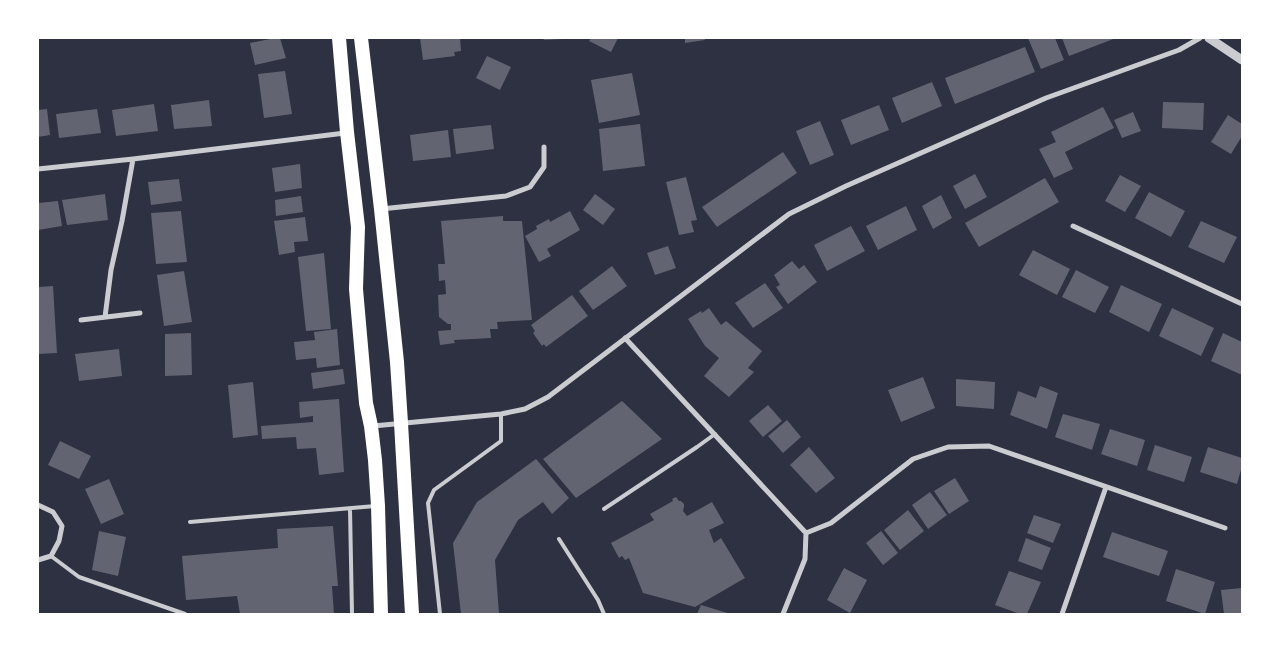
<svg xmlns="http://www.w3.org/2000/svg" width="1280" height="652" font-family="Spectral,serif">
<rect width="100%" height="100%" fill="#2d3142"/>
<!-- building -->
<path fill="#626471" d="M275,38h5l6,20 -31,7 -5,-22z
M420,38h40l1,13 -7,1 1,4 -32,4z
M543,38h20v1l-19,1z
M591,38h27l-7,14 -22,-11z
M685,38h20v2l-20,3z
M1028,38h27l9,22 -23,9z
M1062,38h54l-47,18z
M1025,47l10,25 -80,32 -10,-26z
M487,56l24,11 -11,23 -24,-12z
M285,71l7,43 -28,4 -6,-44z
M632,73l8,42 -41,8 -8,-43z
M932,82l10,24 -40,17 -10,-25z
M209,100l3,26 -38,3 -3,-24z
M1163,102l41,1 -1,27 -41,-2z
M154,104l4,27 -42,5 -4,-26z
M879,105l10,25 -38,15 -10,-25z
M1103,107l11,21 -49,24 8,17 -19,9 -15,-29 17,-7 -5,-10z
M47,109l3,26 -12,2v-27z
M97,109l4,24 -42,5 -3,-24z
M1133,112l8,19 -19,7 -8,-18z
M1228,115l14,9v12l-11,18 -20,-12z
M820,121l14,34 -24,10 -14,-34z
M640,124l5,42 -42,5 -4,-42z
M491,125l3,24 -38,5 -3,-25z
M448,130l3,27 -38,4 -3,-26z
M783,152l14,21 -80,54 -15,-20z
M300,164l2,24 -27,4 -3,-24z
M975,174l12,23 -22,12 -12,-23z
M1120,175l21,11 -16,26 -20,-11z
M686,177l11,43 -6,1 3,11 -15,3 -13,-53z
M1045,178l14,24 -80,45 -14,-24z
M179,179l3,22 -31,4 -3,-23z
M1149,192l36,19 -14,26 -36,-19z
M105,194l3,26 -41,5 -5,-25z
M595,194l20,15 -12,16 -20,-15z
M941,195l11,23 -19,11 -11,-23z
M301,196l2,16 -27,4 -1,-16z
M58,201l4,25 -24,4v-27z
M906,206l11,24 -39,20 -12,-24z
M181,211l6,51 -31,2 -5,-51z
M570,211l10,19 -33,19 4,7 -12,6 -14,-26 12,-7 -1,-3 13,-7 1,3z
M503,216v5h19l10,99 -35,2 1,7h-8l1,9 -37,2 1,3 -15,2 -2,-14 13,-1v-6h-3l-9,-7 -1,-22 8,-1 -1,-14 -6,1 -1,-17h7l-4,-43z
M305,217l3,24 -14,1 1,10 -16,3 -5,-34z
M1201,221l36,16 -13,26 -36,-16z
M851,226l14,25 -38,20 -13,-26z
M668,246l8,22 -21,7 -8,-22z
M1033,250l37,19 -13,26 -38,-20z
M324,253l7,76 -25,2 -8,-74z
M792,261l7,8 5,-4 13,17 -29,22 -12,-17 4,-2 -6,-10z
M612,266l15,20 -34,24 -14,-19z
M1076,270l33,17 -14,26 -33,-16z
M184,271l8,51 -28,4 -7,-51z
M765,283l18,25 -30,20 -18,-25z
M1121,285l41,19 -13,28 -40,-20z
M53,286l4,67 -19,1v-67z
M572,295l16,21 -42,31 -2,-3 -2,2 -9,-13 2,-2 -4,-6z
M709,308l12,17 5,-4 36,30 -14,17 6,4 -25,25 -25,-21 15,-18 -14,-12 -17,-27 13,-8 1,2z
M1172,308l42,20 -13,28 -42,-20z
M337,329l3,36 -23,3 -1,-10 -20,2 -2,-18 21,-2 -1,-8z
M191,333l1,42 -27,1v-42z
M1223,333l19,9v33l-31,-14z
M119,349l3,27 -43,5 -4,-27z
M343,369l2,15 -32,5 -2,-16z
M923,377l12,31 -34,14 -13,-32z
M956,379l39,3 -1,27 -38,-3z
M253,382l5,53 -25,3 -5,-53z
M1040,386l18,7 -11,36 -37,-14 8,-24 18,7z
M339,399l5,73 -25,3 -3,-27 -19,1 -1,-12 -34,2 -1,-13 52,-4v-6l-13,2 -1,-16z
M622,401l40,38 -86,59 -33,-39z
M768,405l14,16 -19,16 -14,-16z
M1063,414l37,10 -8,26 -37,-13z
M787,420l14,17 -18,16 -15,-17z
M1110,429l35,11 -8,26 -36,-12z
M60,441l31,15 -12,23 -31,-14z
M1155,445l37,12 -8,25 -37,-12z
M809,447l26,31 -19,15 -26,-28z
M1208,447l34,11v8l-5,18 -37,-12z
M536,459l33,39 -17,16 -9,-12 -25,18 -23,40 4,54h-38l-8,-71 24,-41z
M955,478l14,23 -20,13 -15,-23z
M109,479l15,35 -23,10 -16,-35z
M930,492l17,23 -19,14 -16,-24z
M676,497l3,4h2l3,3v3l-1,4 4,5 25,-14 12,21 -15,7 5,13 7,-5 24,40 -50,29 -52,-14 -14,-35 -4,2 -3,-4 -3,2 -8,-15 43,-23 -4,-6 23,-13 -1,-2z
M908,510l16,21 -24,19 -16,-20z
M1034,515l27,9 -8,19 -26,-10z
M333,526l5,60h-6l2,28h-94l-3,-18 -51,4 -4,-44 96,-8 -1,-19z
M99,531l27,6 -8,39 -26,-6z
M881,531l17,22 -15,12 -17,-22z
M1112,532l56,19 -9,25 -56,-19z
M1026,538l25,10 -9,22 -24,-9z
M844,568l23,12 -17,33 -23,-13z
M1176,569l39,13 -10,32 -39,-13z
M1009,571l32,11 -14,32h-7l-25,-9z
M1242,588v26h-18l-3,-24z
M701,605l30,9h-34z"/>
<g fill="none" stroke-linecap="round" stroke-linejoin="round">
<!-- service -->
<path stroke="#caccd0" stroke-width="4" d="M350,509l2,105
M604,509l93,-62 18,-13
M190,522l185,-16
M559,539l39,61 6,14
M51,556l28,21 106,37
M440,614l-12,-111 6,-13 67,-49v-27"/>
<!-- minor -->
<path stroke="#caccd0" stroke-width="5" d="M38,169l95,-10 212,-26
M381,209l125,-13 24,-9 14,-20v-20
M1073,226l169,78
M105,317l6,-47 11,-49 11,-62
M81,320l59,-7
M625,338l181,195 -1,26 -22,55
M373,426l128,-12 24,-5 23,-12 241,-183 57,-28 200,-88 133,-48 21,-12
M38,505l15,7 9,14 -3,15 -8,15 -13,4
M806,533l25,-10 82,-64 35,-12 41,-1 236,82
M1062,614l44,-127"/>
<!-- tertiary -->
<path stroke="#caccd0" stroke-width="9" d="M1209,38l33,22"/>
<!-- trunk -->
<path stroke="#fff" stroke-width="14" d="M339,38l8,94 11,95 -2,62 10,114 5,23 4,34 3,46 3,108
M361,38l20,171 16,153 4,61 11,191"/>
</g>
<!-- border -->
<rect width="1280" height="652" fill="none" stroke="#ffffff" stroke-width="78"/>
</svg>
